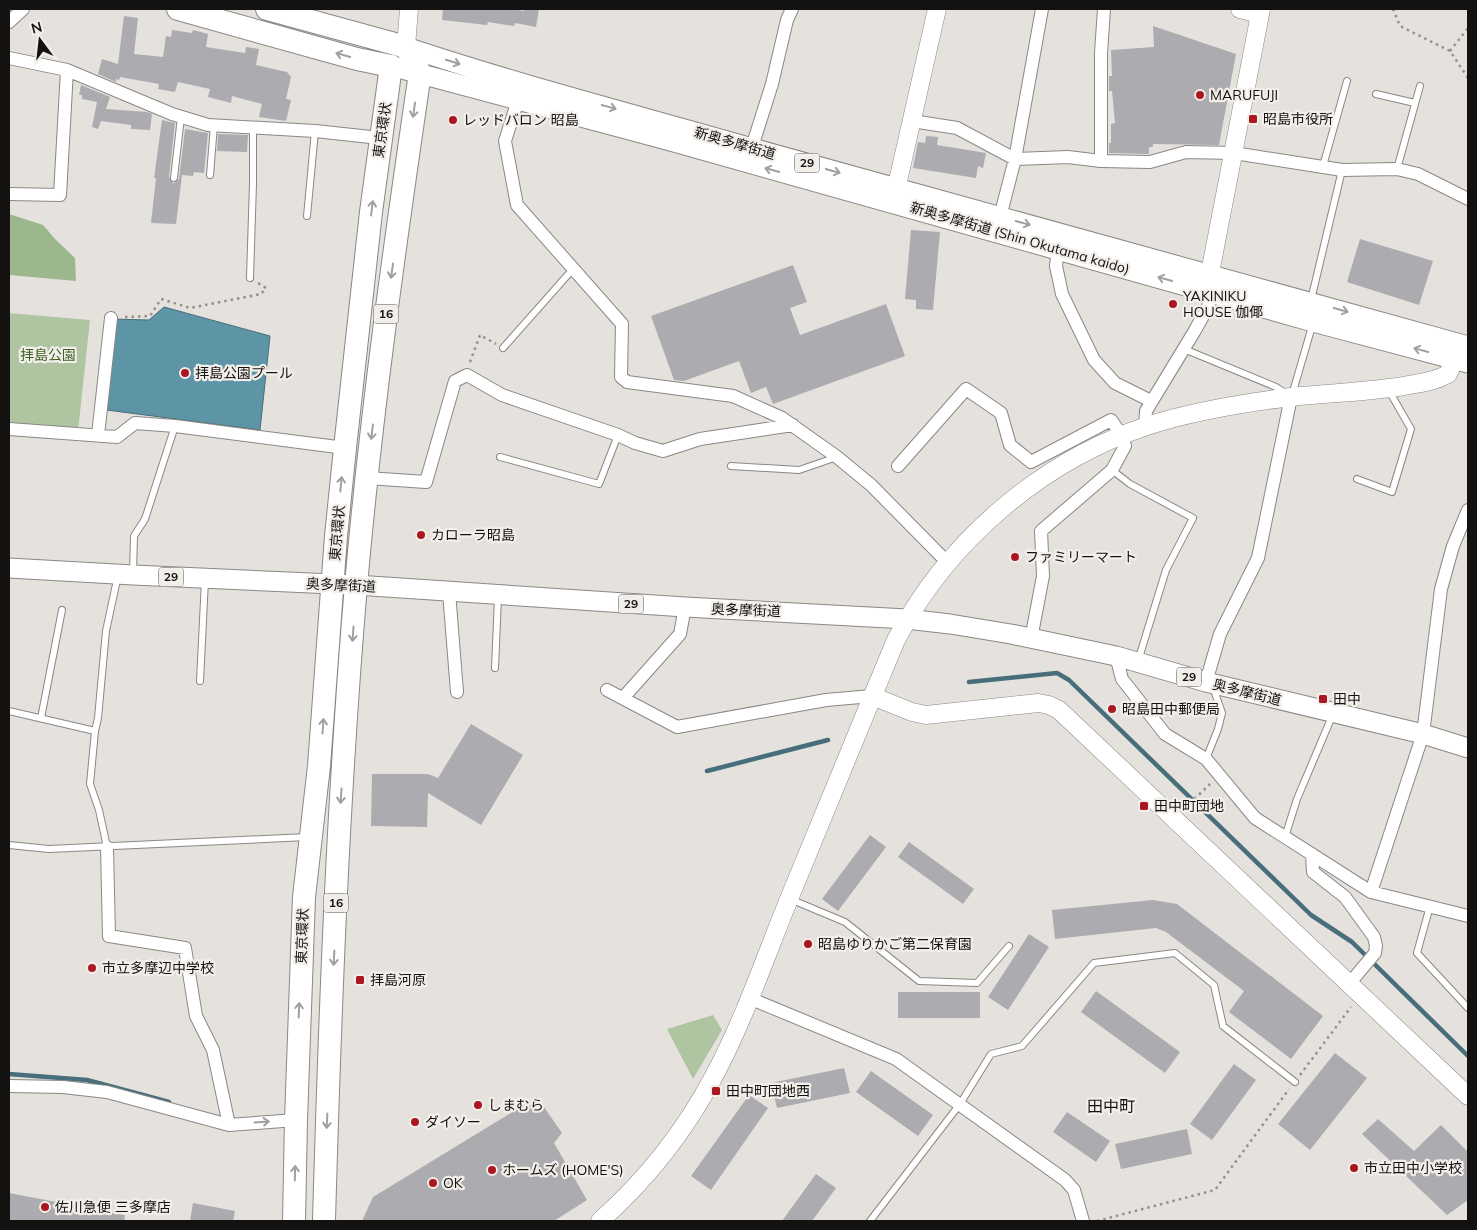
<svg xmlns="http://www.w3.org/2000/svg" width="1477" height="1230" font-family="Mulish,'Noto Sans JP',sans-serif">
<rect width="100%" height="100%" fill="#e5e2dd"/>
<!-- green -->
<path fill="#afc5a2" d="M9,313l81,7 -12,111 -69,-6z
M713,1015l9,15 -29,49 -26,-50z"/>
<!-- forest -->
<path fill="#9cb78e" d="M9,214l34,11 12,14 20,19 1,23 -67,-6z"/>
<!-- water -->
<path fill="#5d95a7" stroke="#476e7a" d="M164,307l106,29 -10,94 -161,-21 13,-90 37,1z"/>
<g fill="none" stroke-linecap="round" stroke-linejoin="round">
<!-- stream -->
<path stroke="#476e7a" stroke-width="4.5" d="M969,682l88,-9 12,7 242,235 41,27 116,114
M707,771l121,-31
M9,1074l78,6 82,22"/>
</g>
<!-- building -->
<path fill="#ababb0" d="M443,9h68l13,2 1,-2h14l-3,18 -21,-4 -1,3 -26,-4 -1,3 -45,-5z
M124,16l14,2 -4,36 29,3 3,-21 5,1 1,-7 20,3 1,-3 15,4 -2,13 39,6 1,-6 13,2 -3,16 31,7 4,5 -5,22 5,1 -5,21 -27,-4 3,-13 -30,-8 -1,7 -23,-6 2,-8 -32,-7 -3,10 -17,-3 1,-5 -39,-7 -1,3 -3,-1v3l-18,-8 4,-15 16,5z
M1153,26l83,28 -17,91 -66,-1v3h-4v7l-40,-1v-10h2v-19l4,-1 -3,-32h-3v-15h3l-1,-26 43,-3z
M81,85l29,12 -4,12 41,3 5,2 -2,16 -19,-1v-4l-30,-4 -3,8 -6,-2 5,-25 -15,-3v-4h-3z
M162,120l13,3 -6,54 4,6 3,-1 3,-3 6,-50 23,4 -4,40 -10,-1 -1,4 -11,-1 -6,49 -25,-1 5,-45h-2z
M218,134l30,1 -1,17 -30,-1z
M926,136l12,1 -1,8 49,8 -3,15 -5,-2 -2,12 -63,-10 5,-26 7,1z
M911,230l29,2 -7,78 -17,-1v-9l-11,-1z
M1360,239l73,22 -14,44 -72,-23z
M793,265l14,37 -17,6 10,27 86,-31 19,52 -132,48 -7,-17 -15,6 -12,-32 -55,20 -10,-1 -23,-64z
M471,724l52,31 -42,70 -53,-32 -1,34 -56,-1 1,-52h56l10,4z
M870,835l16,12 -48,64 -16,-12z
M909,842l65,47 -11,15 -65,-47z
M1153,900l24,4 146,112 -32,43 -62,-47 15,-21 -78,-59 -10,-4 -101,11 -3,-29z
M1029,934l20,13 -41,63 -20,-13z
M1096,991l84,61 -15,21 -84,-61z
M898,992h82v26h-82z
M1335,1053l32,25 -57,72 -32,-26z
M1234,1064l22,16 -44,60 -22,-16z
M844,1068l6,25 -73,15 -6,-25z
M871,1071l62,44 -15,21 -62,-44z
M749,1095l19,13 -57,82 -20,-14z
M537,1097l25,36 -8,10 33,57 -33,21h-192l11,-24z
M1067,1112l43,29 -14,21 -43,-30z
M1378,1119l36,32 27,-26 27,27v48l-21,15 -85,-81z
M1187,1129l5,25 -71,15 -6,-25z
M816,1174l20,14 -24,33h-30z
M9,1193l116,22 -1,6h-115z
M193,1203l42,8 -2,10h-43z"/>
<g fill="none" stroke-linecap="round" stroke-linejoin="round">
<defs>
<path id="lane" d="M1376,94l39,9
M1323,166l24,-85
M1397,169l23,-83
M210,175l4,-50
M174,178l7,-61
M307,216l8,-85
M250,278l3,-95v-55
M1311,300l31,-130
M503,348l70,-79
M1184,349l92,38 9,6
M1292,395l21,-72
M500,457l99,27 19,-49
M731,466l68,4 38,-13
M1112,470l18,14 63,34 -27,52 -28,91
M1357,479l35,13 19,-63 -23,-40
M133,574l1,-38 11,-17 30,-93
M495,668l3,-71
M200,681l5,-101
M9,711l86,20
M41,718l21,-108
M1206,759l12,-30 4,-16 -9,-26
M1285,837l12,-38 36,-85
M9,845l40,4 258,-12
M107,847l-8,-37 -9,-26 5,-53 3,-13 8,-87 12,-56
M790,899l55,23 74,59 58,2 32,-37
M1430,906l-13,47 51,55
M870,1221l90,-117 31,-50 31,-8 72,-83 81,-10 39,32 9,41 72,56"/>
<path id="street" d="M9,22l14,-13
M9,58l58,12 105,44 36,11 107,6 65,7
M518,100l-13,41 12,64 105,119 -1,53 6,5 106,14 49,22 55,39 34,28 77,78
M912,121l45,7 58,31 53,-2 33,4 49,1 36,-10 48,1 108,17 55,-1 21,5 50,25
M752,147l20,-63 15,-64 5,-11
M1101,161v-108l3,-44
M9,194l51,1 7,-125
M1000,217l15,-58 27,-150
M1058,249l-2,17 6,28 32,66 21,23 36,18
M1145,427l1,-16 48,-79 14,-25 4,-15
M9,429l108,8 18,-14 40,3 170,22
M98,435l13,-117
M898,466l68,-77 35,24 9,32 21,17 80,-42 11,16 3,10 -13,24 -71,61 2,45 -12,63
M367,478l59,4 29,-101 12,-6 35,20 116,40 17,8 28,8 37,-12 93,-14
M449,592l8,100
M1116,656l6,23 43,55 41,25 49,59 116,74 97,24
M1206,682l14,-48 38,-76 33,-161
M607,690l70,37 149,-27 46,-4
M623,698l57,-64 5,-27
M107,847l2,89 76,12 11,68 17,34 16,75
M1312,854l1,18 32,25 29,40 2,9 -1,7 -26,31
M1371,892l52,-158 18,-145 12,-43 15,-36
M749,998l147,61 169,121 9,10 9,31
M9,1086l54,1 44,5 122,33 67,-5"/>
<path id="secondary" d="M1240,9l20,5
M406,47l3,-38
M893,203l44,-194
M1212,288l-2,-15 51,-264
M872,696l40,16 14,3 112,-12 11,2 10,5 409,386
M600,1221c46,-41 85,-90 114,-145 30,-56 51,-118 75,-177 36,-87 71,-173 107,-259 51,-98 145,-179 251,-214 46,-15 96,-23 144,-29 38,-4 76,-5 113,-11 15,-3 30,-4 44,-12l7,-15"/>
<path id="primary" d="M406,47c114,38 231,68 346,101 239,67 478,131 716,198
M391,66l276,74 646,182 155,41
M9,568l124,7 223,10 329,22 222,12 43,5 61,10 105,22 90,26 217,52 45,14"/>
<path id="highway" d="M178,9l179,50 34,7
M267,9l139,38 14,26c-25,170 -49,341 -64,512 -18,212 -26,424 -32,636
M294,1221l2,-101 8,-223 15,-131 17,-230 9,-88 26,-236 20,-146"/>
</defs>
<!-- lane casing -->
<use href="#lane" stroke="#8b8784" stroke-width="8"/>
<!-- street casing -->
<use href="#street" stroke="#8b8784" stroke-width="14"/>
<!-- secondary casing -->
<use href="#secondary" stroke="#8b8784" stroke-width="19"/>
<!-- primary casing -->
<use href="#primary" stroke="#8b8784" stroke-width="21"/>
<!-- highway casing -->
<use href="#highway" stroke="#8b8784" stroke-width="24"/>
<!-- path -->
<path stroke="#93918d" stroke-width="2.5" stroke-dasharray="2.5 4" stroke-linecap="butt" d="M1393,9l7,17 50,25 18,27
M1450,51l18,-23
M125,317l25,-1 11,-17 29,9 71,-14 5,-6 -8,-5
M470,362l10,-27 16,9
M1185,808l25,-24
M1300,1075l51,-68
M1097,1221l118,-31 74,-101"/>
<!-- lane -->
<use href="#lane" stroke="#fff" stroke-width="6"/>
<!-- street -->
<use href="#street" stroke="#fff" stroke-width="12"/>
<!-- secondary -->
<use href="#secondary" stroke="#fff" stroke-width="18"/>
<!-- primary -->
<use href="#primary" stroke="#fff" stroke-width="19"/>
<!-- highway -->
<use href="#highway" stroke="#fff" stroke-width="22"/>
</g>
<!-- one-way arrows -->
<defs><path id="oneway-shaft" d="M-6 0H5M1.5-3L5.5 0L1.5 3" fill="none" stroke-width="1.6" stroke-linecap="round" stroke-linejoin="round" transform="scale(1.25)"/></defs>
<g stroke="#a1a0a0">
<use href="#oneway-shaft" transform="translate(343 55) rotate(-164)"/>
<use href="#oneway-shaft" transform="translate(453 62) rotate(17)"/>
<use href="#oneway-shaft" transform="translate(609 107) rotate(15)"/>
<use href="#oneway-shaft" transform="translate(414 110) rotate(98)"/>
<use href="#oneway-shaft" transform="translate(772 170) rotate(-164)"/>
<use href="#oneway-shaft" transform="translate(833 171) rotate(16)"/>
<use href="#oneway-shaft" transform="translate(372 208) rotate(-83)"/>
<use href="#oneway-shaft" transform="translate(1023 223) rotate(15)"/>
<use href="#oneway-shaft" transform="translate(392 271) rotate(98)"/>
<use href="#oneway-shaft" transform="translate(1165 279) rotate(-164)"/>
<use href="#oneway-shaft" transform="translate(1341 310) rotate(16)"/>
<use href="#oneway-shaft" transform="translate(1421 350) rotate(-165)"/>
<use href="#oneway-shaft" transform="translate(372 432) rotate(97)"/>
<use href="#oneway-shaft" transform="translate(341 484) rotate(-84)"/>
<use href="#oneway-shaft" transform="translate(353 634) rotate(94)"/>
<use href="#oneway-shaft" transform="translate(323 726) rotate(-86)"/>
<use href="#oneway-shaft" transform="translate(341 796) rotate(94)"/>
<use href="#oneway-shaft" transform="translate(334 958) rotate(93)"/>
<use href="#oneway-shaft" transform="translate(299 1010) rotate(-88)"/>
<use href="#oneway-shaft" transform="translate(327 1121) rotate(93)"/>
<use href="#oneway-shaft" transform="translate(262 1122) rotate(-4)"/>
<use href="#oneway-shaft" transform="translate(295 1173) rotate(-89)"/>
</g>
<!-- markers -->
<g fill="#ab1720" stroke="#f2efea" stroke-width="2">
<circle cx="1200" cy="95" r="5"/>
<rect x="1248" y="114" width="10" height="10" rx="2.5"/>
<circle cx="453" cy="120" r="5"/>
<circle cx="1173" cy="304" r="5"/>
<circle cx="185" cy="373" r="5"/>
<circle cx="421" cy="535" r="5"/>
<circle cx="1015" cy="557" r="5"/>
<rect x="1318" y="694" width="10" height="10" rx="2.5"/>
<circle cx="1112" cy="709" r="5"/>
<rect x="1139" y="801" width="10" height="10" rx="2.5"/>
<circle cx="808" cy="944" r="5"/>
<circle cx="92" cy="968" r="5"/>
<rect x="355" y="975" width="10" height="10" rx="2.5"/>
<rect x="711" y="1086" width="10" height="10" rx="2.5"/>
<circle cx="478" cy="1105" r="5"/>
<circle cx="415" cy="1122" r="5"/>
<circle cx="1354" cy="1168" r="5"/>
<circle cx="492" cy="1170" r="5"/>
<circle cx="433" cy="1183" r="5"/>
<circle cx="45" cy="1207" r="5"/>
</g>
<g text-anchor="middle" stroke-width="4.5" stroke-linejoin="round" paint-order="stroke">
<!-- shield labels -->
<g fill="#f2efea" stroke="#575452" stroke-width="1">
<rect x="794.5" y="153.5" width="25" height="19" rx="4"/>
<rect x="373.5" y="304.5" width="25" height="19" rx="4"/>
<rect x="158.5" y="567.5" width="25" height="19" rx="4"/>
<rect x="618.5" y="594.5" width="25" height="19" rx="4"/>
<rect x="1176.5" y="667.5" width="25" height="19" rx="4"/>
<rect x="323.5" y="893.5" width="25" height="19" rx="4"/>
</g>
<g font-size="12" font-weight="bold" fill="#141211">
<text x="807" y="167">29</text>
<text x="386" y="318">16</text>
<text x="171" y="581">29</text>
<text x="631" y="608">29</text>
<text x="1189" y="681">29</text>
<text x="336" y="907">16</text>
</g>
<!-- poi labels -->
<g font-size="14" fill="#141211" stroke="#f2efea" text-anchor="start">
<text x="1210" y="100">MARUFUJI</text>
<text x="1263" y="124">昭島市役所</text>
<text x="463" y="125">レッドバロン 昭島</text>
<text x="1183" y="301">YAKINIKU<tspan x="1183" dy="16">HOUSE 伽倻</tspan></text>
<text x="195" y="378">拝島公園プール</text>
<text x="431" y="540">カローラ昭島</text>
<text x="1025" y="562">ファミリーマート</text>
<text x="1333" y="704">田中</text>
<text x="1122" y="714">昭島田中郵便局</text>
<text x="1154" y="811">田中町団地</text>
<text x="818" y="949">昭島ゆりかご第二保育園</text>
<text x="102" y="973">市立多摩辺中学校</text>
<text x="370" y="985">拝島河原</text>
<text x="726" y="1096">田中町団地西</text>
<text x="488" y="1110">しまむら</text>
<text x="425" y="1127">ダイソー</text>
<text x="1364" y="1173">市立田中小学校</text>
<text x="502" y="1175">ホームズ (HOME'S)</text>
<text x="443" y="1188">OK</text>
<text x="55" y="1212">佐川急便 三多摩店</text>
</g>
<!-- street labels -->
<g font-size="14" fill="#141211" stroke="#f2efea">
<text transform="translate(382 130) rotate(-82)" y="5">東京環状</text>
<text transform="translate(735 143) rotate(16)" y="5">新奥多摩街道</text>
<text transform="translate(1020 238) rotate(16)" y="5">新奥多摩街道 (Shin Okutama kaido)</text>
<text transform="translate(337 533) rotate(-85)" y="5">東京環状</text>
<text transform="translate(341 585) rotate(3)" y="5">奥多摩街道</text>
<text transform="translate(746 610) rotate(2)" y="5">奥多摩街道</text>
<text transform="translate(1247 692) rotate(14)" y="5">奥多摩街道</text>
<text transform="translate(302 936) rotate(-88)" y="5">東京環状</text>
</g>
<!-- park labels -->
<g font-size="14" fill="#3d5f26" stroke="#f2efea">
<text x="48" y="360">拝島公園</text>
</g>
<!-- quarter labels -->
<g font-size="16" fill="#141211" stroke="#f2efea">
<text x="1111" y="1112">田中町</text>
</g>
</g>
<!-- border -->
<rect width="1477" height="1230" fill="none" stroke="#141211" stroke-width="20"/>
<!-- north arrow -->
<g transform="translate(40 40) rotate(345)" stroke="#f2efea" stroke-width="4" paint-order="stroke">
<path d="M0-4L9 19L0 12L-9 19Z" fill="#141211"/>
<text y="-8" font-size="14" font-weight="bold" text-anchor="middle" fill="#141211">N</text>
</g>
</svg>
